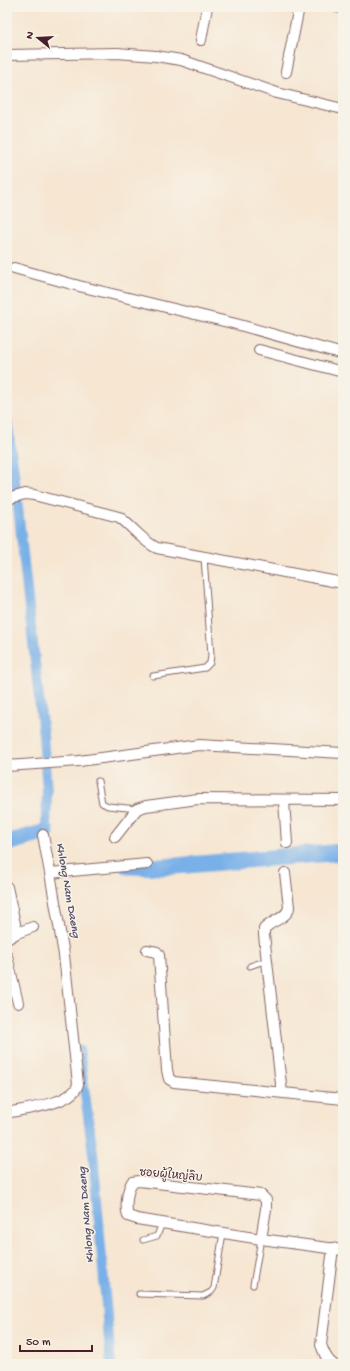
<svg xmlns="http://www.w3.org/2000/svg" width="350" height="1371" font-family="'Gochi Hand','Playpen Sans Thai',sans-serif">
<rect width="100%" height="100%" fill="#f7f3e8"/>
<filter id="ink" filterUnits="userSpaceOnUse"><feTurbulence type="fractalNoise" baseFrequency=".025" numOctaves="2"/><feDisplacementMap in="SourceGraphic" scale="8" xChannelSelector="R" yChannelSelector="G"/><feConvolveMatrix kernelMatrix="1 2 1 2 8 2 1 2 1" color-interpolation-filters="sRGB"/></filter>
<filter id="wash" filterUnits="userSpaceOnUse"><feTurbulence type="fractalNoise" baseFrequency=".012" numOctaves="4" result="noise"/><feDisplacementMap in="SourceGraphic" scale="16" xChannelSelector="R" yChannelSelector="G"/><feGaussianBlur stdDeviation="0.9" result="paint"/><feColorMatrix in="noise" values="0 0 0 0 0 0 0 0 0 0 0 0 0 0 0 0 0 1.4 0 .05"/><feComposite in="paint" operator="in"/></filter>
<g filter="url(#wash)">
<rect width="100%" height="100%" fill="#f6e6d2"/>
<g fill="none" stroke-linecap="round" stroke-linejoin="round">
<!-- canal -->
<path stroke="#79b0e8" stroke-width="10" d="M7,420l7,52 29,262 4,58 -1,40 2,12
M79,1050l14,103 18,211"/>
<!-- river -->
<path stroke="#79b0e8" stroke-width="17" d="M7,843l39,-11
M128,866l35,1 180,-15"/>
</g>
</g>
<g filter="url(#ink)">
<g fill="none" stroke-linecap="round" stroke-linejoin="round">
<defs>
<path id="lane" d="M153,676l52,-8 5,-5 1,-8 -7,-98
M98,781l4,22 6,3 29,3
M250,966l17,-6
M143,1240l14,-4 5,-13
M253,1285l8,-46
M139,1294l64,2 8,-4 3,-4 9,-55"/>
<path id="street" d="M337,7l6,1
M201,40l6,-33
M7,55l110,-2 39,3 25,4 96,33 66,16
M286,72l13,-65
M14,268l65,18 157,38 107,30
M259,350l84,22
M7,499l18,-5 9,1 85,22c13,9 23,24 38,31l186,35
M7,766l72,-5 120,-16 144,8
M284,801l3,42
M43,835l7,38
M115,837l22,-28 9,-3 52,-7 145,1
M7,887l10,46
M7,939l10,-6 16,-6
M147,950l10,2 2,3 8,115 2,9 5,3 169,17
M7,956l11,47
M282,1093l-18,-158v-6c8,-9 24,-11 25,-22l-4,-34
M7,1113c17,-4 67,-9 71,-29l-14,-129 -14,-82 97,-9
M261,1239l5,-30v-9l-5,-5 -122,-14 -7,1c-5,9 -7,25 -4,34l9,3 124,20 82,11
M333,1248l-12,97c3,7 5,15 12,19"/>
</defs>
<!-- lane casing -->
<use href="#lane" stroke="#866565" stroke-width="7"/>
<!-- street casing -->
<use href="#street" stroke="#866565" stroke-width="12"/>
<!-- lane -->
<use href="#lane" stroke="#fff" stroke-width="5"/>
<!-- street -->
<use href="#street" stroke="#fff" stroke-width="10"/>
</g>
</g>
<g text-anchor="middle" stroke-width="3" stroke-linejoin="round" paint-order="stroke">
<!-- street labels -->
<g font-size="11" fill="#4a1f2b" stroke="#f7f3e8">
<text transform="translate(171 1174) rotate(5)" y="4">ซอยผู้ใหญ่ลิบ</text>
</g>
<!-- water labels -->
<g font-size="12" font-style="italic" fill="#5a526d" stroke="#f7f3e8">
<text transform="translate(69 890) rotate(80)" y="4">Khlong Nam Daeng</text>
<text transform="translate(85 1215) rotate(-95)" y="4">Khlong Nam Daeng</text>
</g>
</g>
<!-- margin -->
<rect width="350" height="1371" fill="none" stroke="#f7f3e8" stroke-width="24"/>
<!-- north arrow -->
<g transform="translate(38 38) rotate(288)" stroke="#f7f3e8" stroke-width="3" paint-order="stroke">
<path d="M0-3L7 15L0 10L-7 15Z" fill="#4a1f2b"/>
<text y="-6" font-size="11" font-weight="bold" text-anchor="middle" fill="#4a1f2b">N</text>
</g>
<!-- scale -->
<path d="M20 1345v6h72v-6" fill="none" stroke="#4a1f2b" stroke-width="2"/>
<text x="26" y="1345" font-size="12" fill="#4a1f2b" stroke="#f7f3e8" stroke-width="3" paint-order="stroke">50 m</text>
</svg>
